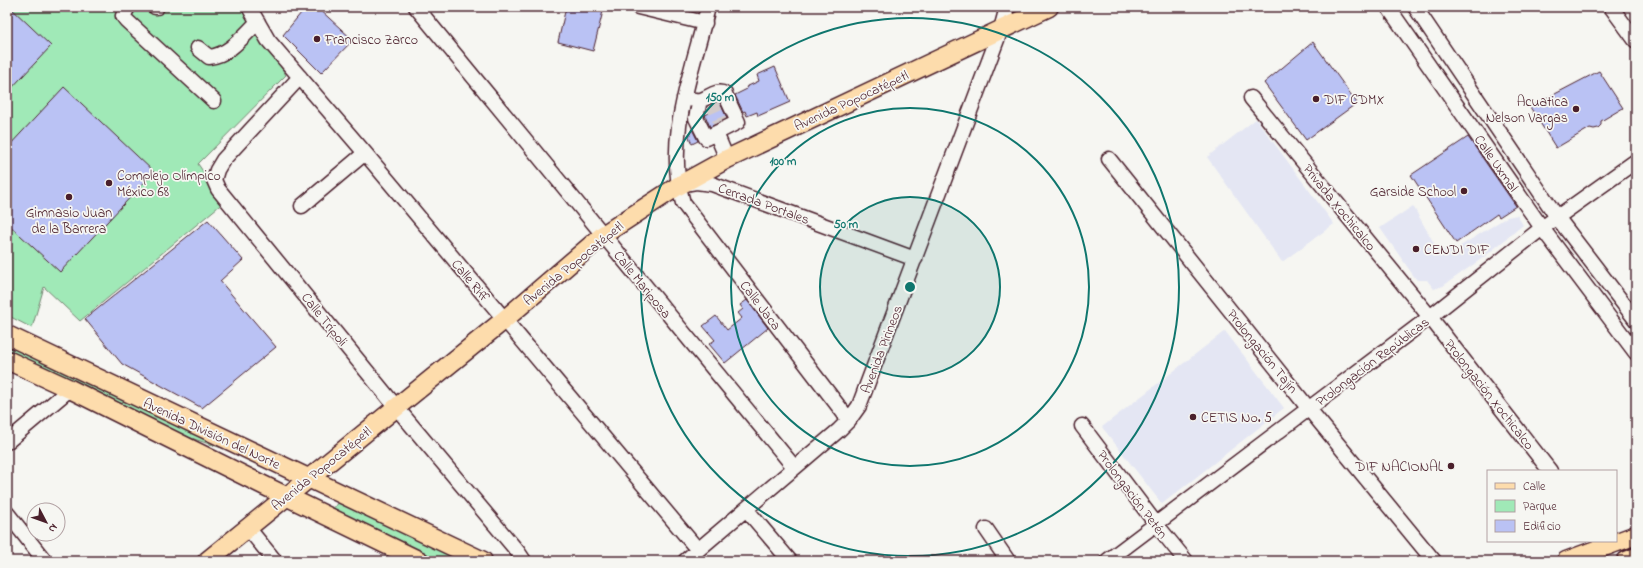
<svg xmlns="http://www.w3.org/2000/svg" width="1643" height="568" font-family="'Indie Flower',sans-serif">
<rect width="100%" height="100%" fill="#f6f6f2"/>
<filter id="ink" filterUnits="userSpaceOnUse"><feTurbulence type="fractalNoise" baseFrequency=".025" numOctaves="2"/><feDisplacementMap in="SourceGraphic" scale="8" xChannelSelector="R" yChannelSelector="G"/><feConvolveMatrix kernelMatrix="1 2 1 2 8 2 1 2 1" color-interpolation-filters="sRGB"/></filter>
<g filter="url(#ink)">
<!-- built -->
<path fill="#e4e6f3" d="M1256,119l78,105 -52,38 -75,-105z
M1413,206l26,46 11,-5 4,3 53,-33 10,-2 6,10 -39,32 -41,29 -9,3 -7,-9h-10l-4,-5 -33,-47z
M1225,331l59,77 -122,96 -60,-77z"/>
<!-- green -->
<path fill="#a0e9b7" stroke="#758471" d="M7,7h235l44,68 -88,89 26,38 -144,119 -36,-34 -12,41 -25,-13z
M7,343l163,77 58,30 -40,-13 -181,-84z
M341,501l124,60h-30l-105,-50z"/>
<!-- building -->
<path fill="#bac2f4" stroke="#4a1f2b" d="M7,7h3l41,39 -44,47z
M306,7h11l36,33 -32,33 -38,-38z
M566,7h38l-11,44 -35,-9z
M1313,42l44,61 -51,37 -42,-57z
M775,67l15,35 -32,14 -1,-4 -10,4 -2,-5 -2,1 -8,-17 12,-6 -1,-2 13,-6 -2,-6z
M1599,71l24,37 -22,13v4l-3,3 -4,1 -4,-1 -34,20 -26,-41z
M64,87l90,85 -94,100 -53,-49v-75z
M719,101l8,17 -17,9 -5,-12 9,-4 -3,-6z
M692,129l6,12 -6,3 -3,-7z
M1468,137l48,69 -17,11 -2,-3 -41,29 -45,-68z
M208,220l35,40 -23,21 56,66 -74,61 -80,-44 -37,-45z
M747,300l21,28 -43,35 -16,-19 6,-4 -12,-14 13,-10 11,14 15,-12 -4,-5 5,-4 -3,-4z"/>
<g fill="none" stroke-linecap="round" stroke-linejoin="round">
<!-- minor-tunnel -->
<path stroke="#d4cbca" stroke-width="14" stroke-dasharray="14 7" stroke-linecap="butt" d="M710,99l10,23"/>
<defs>
<path id="minor" d="M128,7l-5,9 3,4 88,81
M155,7h2
M249,7l19,33 97,113 333,397
M416,7l378,460
M638,7l67,16
M708,7c-15,63 -44,131 -25,196l166,217
M1388,7l154,221 94,125
M1415,7l142,210 79,103
M1611,7l25,34
M198,48l11,9c21,-2 35,-22 49,-35
M300,77l-77,83 -6,10 -3,10 4,9 178,218 122,145 6,9
M684,98c5,1 12,3 17,2 8,-2 15,-11 24,-6l13,28 -32,16 -10,-20 4,-18
M1251,98l179,219 120,154
M716,133l11,26
M1109,159l200,250 125,152
M684,184l12,-2 16,2 203,75
M302,206l63,-53
M1082,426l74,98 30,37
M7,442l63,-53
M746,509l44,52
M7,513l38,48
M248,528l27,33
M986,529l22,32
M685,561l154,-131 10,-10 10,-14 142,-377 6,-22
M1107,561l323,-244 112,-89 94,-67"/>
<path id="major" d="M7,335l476,226
M7,360l63,29 193,96 157,76
M207,561l297,-241 99,-85 75,-49 49,-27 322,-152
M1566,561l70,-26
M1626,561l10,-4"/>
</defs>
<!-- minor casing -->
<use href="#minor" stroke="#4a1f2b" stroke-width="17"/>
<!-- major casing -->
<use href="#major" stroke="#4a1f2b" stroke-width="21"/>
<!-- minor -->
<use href="#minor" stroke="#f6f6f2" stroke-width="14"/>
<!-- major -->
<use href="#major" stroke="#fddcac" stroke-width="18"/>
</g>
</g>
<!-- distance rings -->
<circle cx="910" cy="287" r="90" fill="#0f766e" fill-opacity=".12"/>
<g fill="none" stroke="#0f766e" stroke-width="2">
<circle cx="910" cy="287" r="90"/>
<circle cx="910" cy="287" r="179"/>
<circle cx="910" cy="287" r="269"/>
</g>
<!-- markers -->
<g fill="#4a1f2b" stroke="#f6f6f2" stroke-width="1.5">
<circle cx="317" cy="39" r="4"/>
<circle cx="1316" cy="99" r="4"/>
<circle cx="1576" cy="109" r="4"/>
<circle cx="109" cy="183" r="4"/>
<circle cx="1464" cy="191" r="4"/>
<circle cx="69" cy="197" r="4"/>
<circle cx="1416" cy="249" r="4"/>
<circle cx="1193" cy="417" r="4"/>
<circle cx="1451" cy="466" r="4"/>
</g>
<g text-anchor="middle" stroke-width="3.5" stroke-linejoin="round" paint-order="stroke">
<!-- poi labels -->
<g font-size="14" fill="#4a1f2b" stroke="#f6f6f2" text-anchor="start">
<text x="325" y="44">Francisco Zarco</text>
<text x="1324" y="104">DIF CDMX</text>
<text x="1568" y="106" text-anchor="end">Acuatica<tspan x="1568" dy="16">Nelson Vargas</tspan></text>
<text x="117" y="180">Complejo Olímpico<tspan x="117" dy="16">México 68</tspan></text>
<text x="1456" y="196" text-anchor="end">Garside School</text>
<text x="69" y="217" text-anchor="middle">Gimnasio Juan<tspan x="69" dy="16">de la Barrera</tspan></text>
<text x="1424" y="254">CENDI DIF</text>
<text x="1201" y="422">CETIS No. 5</text>
<text x="1443" y="471" text-anchor="end">DIF NACIONAL</text>
</g>
<!-- street labels -->
<g font-size="14" fill="#4a1f2b" stroke="#f6f6f2">
<text transform="translate(851 100) rotate(-25)" y="5">Avenida Popocatépetl</text>
<text transform="translate(1497 163) rotate(55)" y="5">Calle Uxmal</text>
<text transform="translate(764 203) rotate(20)" y="5">Cerrada Portales</text>
<text transform="translate(1340 207) rotate(51)" y="5">Privada Xochicalco</text>
<text transform="translate(573 263) rotate(-39)" y="5">Avenida Popocatépetl</text>
<text transform="translate(471 280) rotate(50)" y="5">Calle Riff</text>
<text transform="translate(643 284) rotate(51)" y="5">Calle Mariposa</text>
<text transform="translate(761 305) rotate(53)" y="5">Calle Jaca</text>
<text transform="translate(325 319) rotate(51)" y="5">Calle Trípoli</text>
<text transform="translate(881 349) rotate(-69)" y="5">Avenida Pirineos</text>
<text transform="translate(1263 351) rotate(51)" y="5">Prolongación Tajín</text>
<text transform="translate(1372 361) rotate(-37)" y="5">Prolongación Repúblicas</text>
<text transform="translate(1490 394) rotate(52)" y="5">Prolongación Xochicalco</text>
<text transform="translate(212 433) rotate(25)" y="5">Avenida División del Norte</text>
<text transform="translate(321 468) rotate(-39)" y="5">Avenida Popocatépetl</text>
<text transform="translate(1133 494) rotate(53)" y="5">Prolongación Petén</text>
</g>
</g>
<circle cx="910" cy="287" r="6" fill="#0f766e" stroke="#f6f6f2" stroke-width="2"/>
<g font-size="12" text-anchor="middle" font-weight="bold" fill="#0f766e" stroke="#f6f6f2" stroke-width="3.5" stroke-linejoin="round" paint-order="stroke">
<text x="720" y="101">150 m</text>
<text x="783" y="165">100 m</text>
<text x="846" y="228">50 m</text>
</g>
<!-- margin -->
<rect width="1643" height="568" fill="none" stroke="#f6f6f2" stroke-width="24"/>
<rect x="12" y="12" width="1619" height="544" fill="none" stroke="#4a1f2b" stroke-width="1.5" filter="url(#ink)"/>
<!-- legend -->
<rect x="1487" y="470" width="130" height="72" fill="#f6f6f2" stroke="#b1a0a2"/>
<rect x="1495" y="483" width="20" height="6" fill="#fddcac" stroke="#b1a0a2"/>
<text x="1523" y="490" font-size="12" fill="#4a1f2b">Calle</text>
<rect x="1495" y="500" width="20" height="12" fill="#a0e9b7" stroke="#b1a0a2"/>
<text x="1523" y="510" font-size="12" fill="#4a1f2b">Parque</text>
<rect x="1495" y="520" width="20" height="12" fill="#bac2f4" stroke="#b1a0a2"/>
<text x="1523" y="530" font-size="12" fill="#4a1f2b">Edificio</text>
<!-- north arrow -->
<g transform="translate(46 522) rotate(131)"><circle r="19" fill="#f6f6f2" stroke="#b1a0a2"/>
<path d="M0-3L7 15L0 10L-7 15Z" fill="#4a1f2b"/>
<text y="-6" font-size="11" font-weight="bold" text-anchor="middle" fill="#4a1f2b">N</text>
</g>
</svg>
